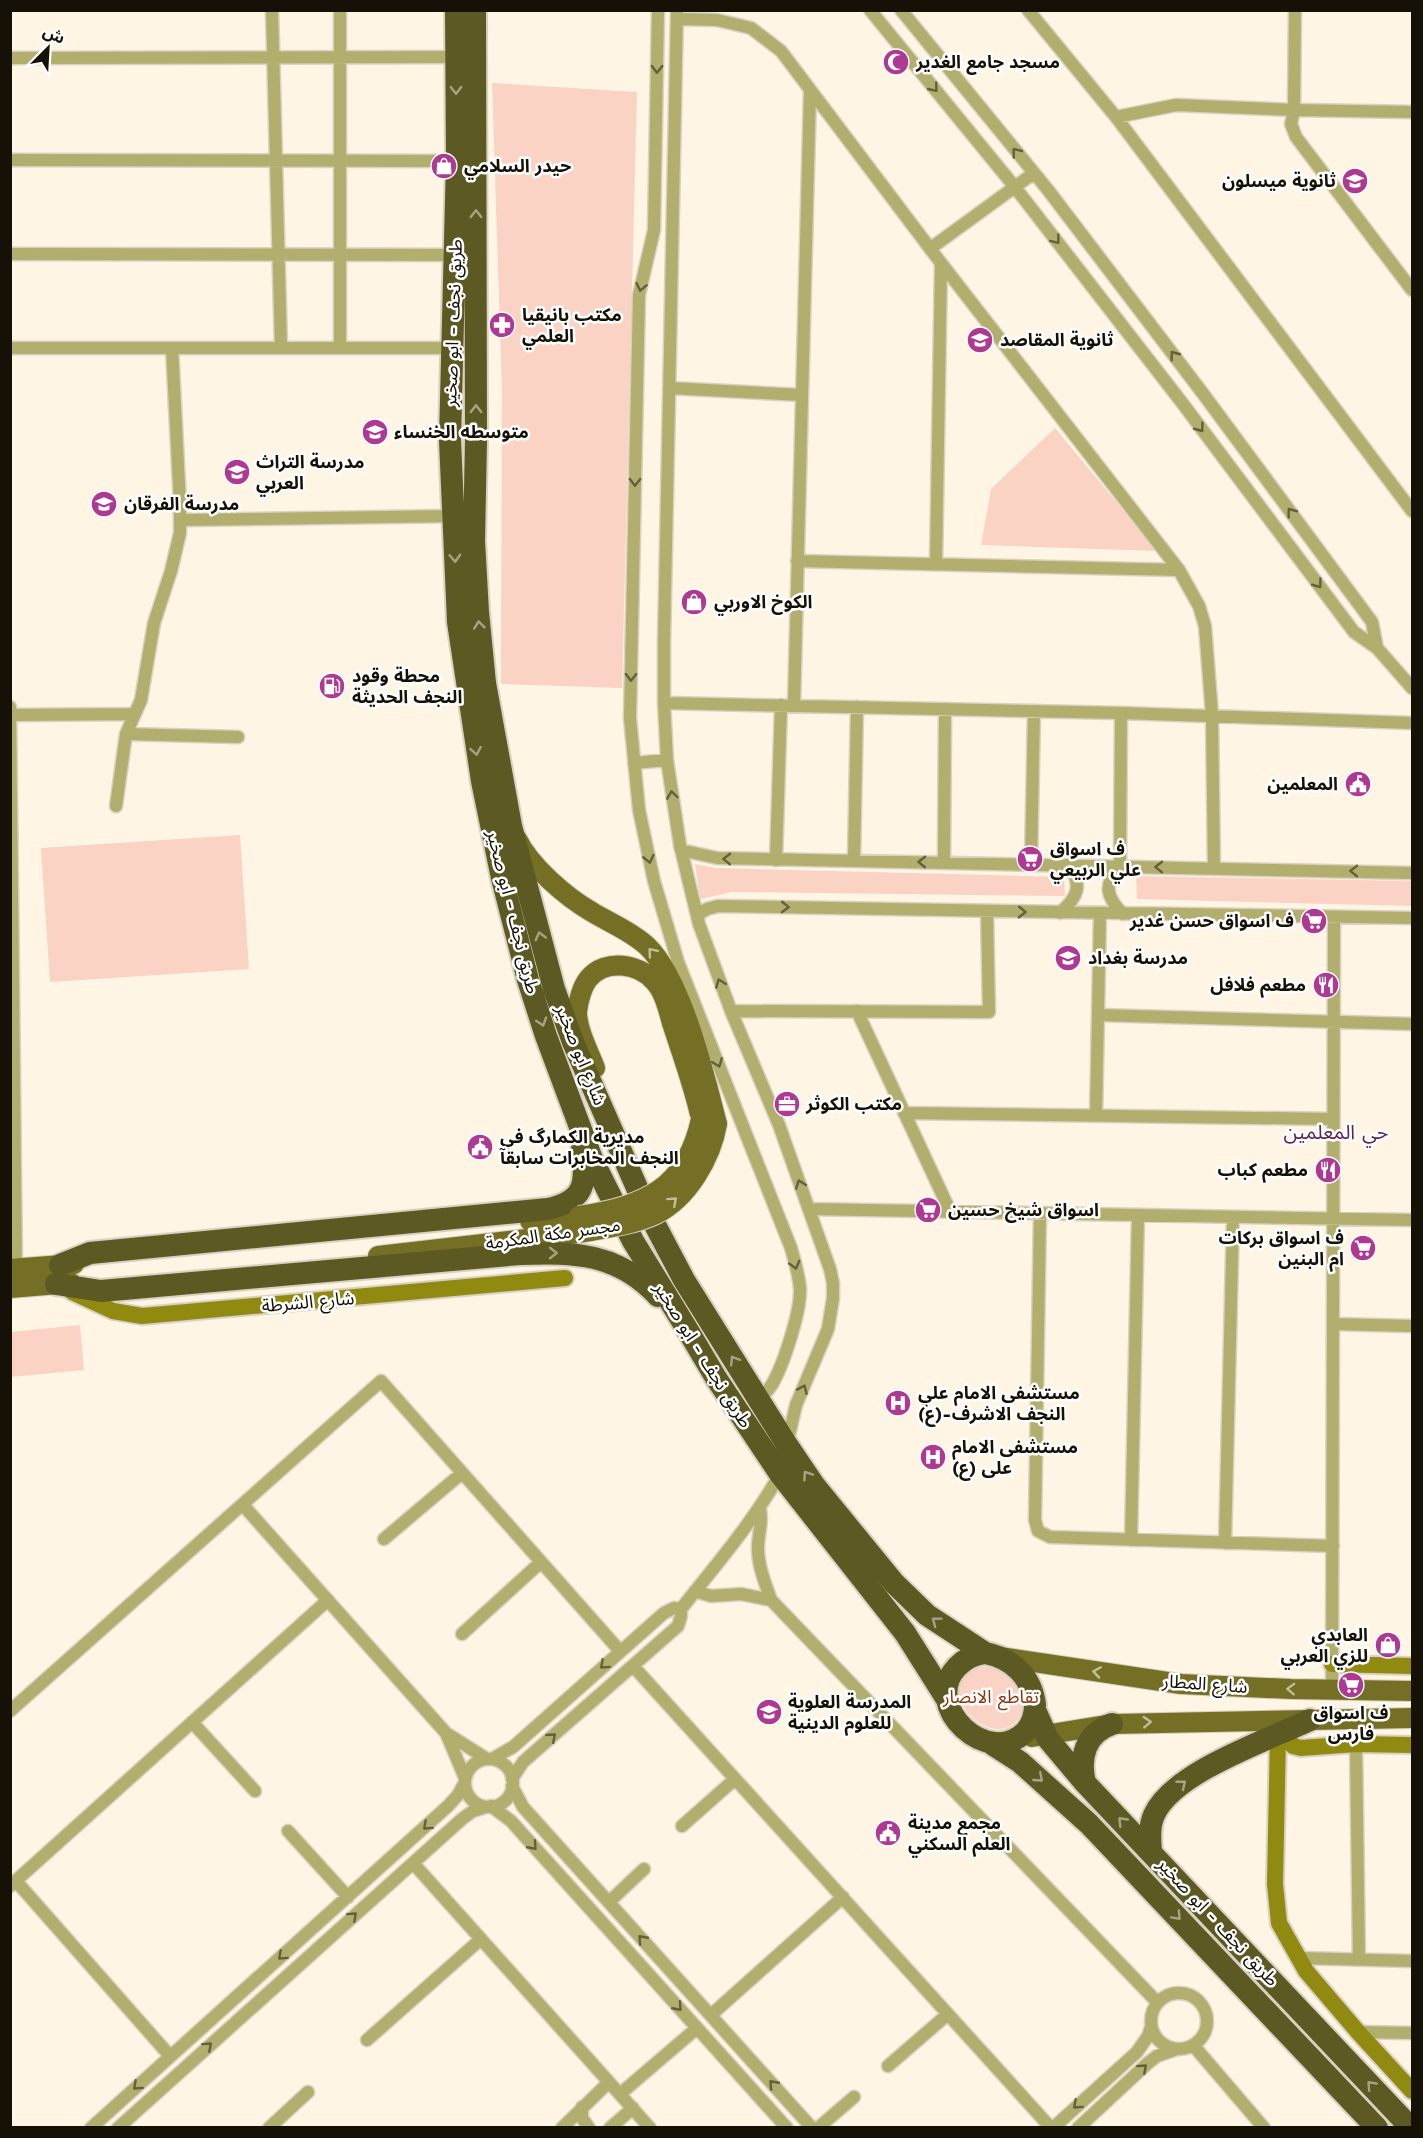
<svg xmlns="http://www.w3.org/2000/svg" width="1423" height="2138" font-family="'Work Sans','Noto Sans Arabic',sans-serif">
<rect width="100%" height="100%" fill="#fef5e4"/>
<!-- green -->
<path fill="#fad3c4" d="M492,83l145,9 -15,596 -121,-4 1,-293z
M1055,428l102,123 -176,-6 10,-56z
M240,835l9,134 -199,13 -9,-134z
M695,864l21,4 348,9 1,19 -333,-4 -32,7z
M1136,876l276,5v25l-275,-7z
M80,1325l4,45 -73,7v-45z
M980,1667c8,0 16,1 23,5 15,9 28,31 15,47 -28,36 -92,-35 -38,-52z"/>
<g fill="none" stroke-linecap="round" stroke-linejoin="round">
<defs>
<path id="street" d="M272,10l9,338
M340,10v338
M658,10l-4,220 -15,65 -9,423 9,92 15,71 24,81 113,286c4,14 8,27 9,41 1,22 -17,78 -29,97 -3,5 -8,9 -14,11
M677,10l-13,632v61l3,57 13,85 19,79 32,87 48,114 51,144 3,14v15l-5,31 -32,76 -9,39
M870,10l144,176 169,218 171,228 23,16 35,40
M901,10l147,180 153,201 171,231 5,26
M1028,10l88,107 296,394
M1295,10l-1,100 -3,14 5,13 116,153
M677,19l40,1 34,8 30,23 160,212 238,307 20,36 6,20 7,89 2,153
M10,58l445,-1
M1116,117l60,-12 118,5 118,2
M10,160l447,1
M931,248l103,-75
M10,254l445,1
M10,348h443
M669,388l133,7
M181,520l271,-4
M797,561l382,9
M936,564l5,-301
M664,703l457,10 291,10
M794,705l16,-614
M10,707l6,562
M1121,713l-1,153c-17,19 -14,31 3,48
M10,715l124,-1
M126,734l112,3
M634,763l33,-3
M116,806l10,-72 15,-34 13,-77 17,-52 9,-38v-29l-8,-156
M680,846l1,4 36,8 695,15
M776,860l5,-155
M854,861l3,-154
M944,863l1,-154
M1031,864l3,-153
M1060,913c17,-15 24,-28 8,-48
M698,920l-1,-5 10,-6 11,-3 694,12
M731,1011l258,1 -2,-100
M857,1011l93,200
M1098,1015l314,9
M904,1113l429,6
M1096,1116l4,-203
M809,1209l603,11
M1040,1213l-5,307 3,11 12,6 283,9
M1333,1324l79,2
M243,1505l203,228 41,26
M760,1509c3,13 -2,25 -2,39 0,18 7,35 13,52l386,402
M384,1539l78,-66
M1131,1540l7,-325
M1225,1543l8,-326
M695,1591l16,5 30,-2 30,6
M462,1634l79,-72
M633,1666l418,462
M1332,1690l2,-773
M10,1711l371,-330 239,270
M192,1722l63,69
M446,1733l19,45
M1356,1744l3,216
M492,1759l21,-12 151,-134 10,-5 7,1
M465 1783a24 24 0 1 1 48 0a24 24 0 1 1-48 0Z
M512,1779l11,-17 155,-136 3,-10v-7c35,-44 72,-87 99,-135
M512,1786l11,21 289,321
M491,1806l20,15 276,307
M682,1826l53,-47
M288,1831l60,66
M413,1863l237,265
M16,1881l154,175
M10,1886l318,-286
M609,1902l35,-33
M1299,1958l113,3
M1151 2021a28 28 0 1 1 56 0a28 28 0 1 1-56 0Z
M711,2015l132,-118
M1358,2032l54,1
M367,2040l114,-101
M1193,2045l71,83
M888,2066l60,-52
M620,2094l77,-66
M582,2107v11l7,10
M91,2128l357,-322 10,-11 7,-13
M118,2128l344,-309 11,-8 13,-4
M269,2128l39,-36
M562,2128l47,-46
M610,2128l23,-20
M818,2128l36,-31
M1053,2128l84,-76 11,-16 3,-9
M1078,2128l70,-65 9,-7 20,-7"/>
<path id="secondary" d="M72,1292l41,19 29,5 423,-38
M1332,1664l80,2
M1283,1732l10,14 8,2 55,-4 56,1
M1278,1735l-3,149 4,39 27,48 52,61 54,59"/>
<path id="primary" d="M517,839c13,27 49,58 75,73 18,11 39,19 55,34 35,33 58,131 70,178
M595,1068c-6,-16 -18,-38 -18,-56 1,-10 5,-26 12,-34 17,-20 50,-14 65,3 10,10 14,28 18,42 10,31 22,63 29,96
M530,1221l49,-5
M378,1256l201,-23
M10,1269l64,-5
M10,1288l61,-5
M1000,1657l181,27 110,5 121,2
M1032,1737l80,-13 300,-6"/>
<path id="highway" d="M456,10l1,151 -7,279 8,182 24,159 20,97 26,102 18,56 46,123 41,82 54,88 29,49 64,96 125,159 41,65
M475,10l1,430 -2,101 4,71 7,71 26,143 43,163 19,53 72,164 39,74 103,165 27,40 80,98 33,32 58,38
M60,1265l30,-12 458,-44c37,-8 39,-26 34,-60
M56,1284l45,7 419,-37c55,-2 98,-1 138,42
M985,1653c27,5 47,24 50,52 0,9 -3,19 -9,26 -37,39 -106,-25 -69,-64 8,-8 15,-12 28,-14z
M1035,1710l13,29 37,44 326,345
M992,1744l28,18 69,62 288,304
M1085,1783c-6,-25 0,-50 27,-59
M1151,1851c-1,-12 -2,-25 3,-36 19,-43 114,-75 156,-95"/>
</defs>
<!-- street casing -->
<use href="#street" stroke="#d9d1c1" stroke-width="15"/>
<!-- secondary casing -->
<use href="#secondary" stroke="#d9d1c1" stroke-width="20"/>
<!-- primary casing -->
<use href="#primary" stroke="#d9d1c1" stroke-width="22"/>
<!-- highway casing -->
<use href="#highway" stroke="#d9d1c1" stroke-width="26"/>
<!-- street -->
<use href="#street" stroke="#b2ae6e" stroke-width="12"/>
<!-- secondary -->
<use href="#secondary" stroke="#918a11" stroke-width="16"/>
<!-- primary -->
<use href="#primary" stroke="#746f24" stroke-width="20"/>
<!-- highway -->
<use href="#highway" stroke="#5c5922" stroke-width="22"/>
<defs>
<path id="primary-bridge" d="M579,1216c65,-10 107,-27 122,-97
M579,1233c26,-5 54,-8 77,-19 32,-16 55,-56 61,-90"/>
</defs>
<!-- primary-bridge casing -->
<use href="#primary-bridge" stroke="#d9d1c1" stroke-width="22" stroke-linecap="butt"/>
<!-- primary-bridge -->
<use href="#primary-bridge" stroke="#746f24" stroke-width="20"/>
</g>
<!-- one-way arrows -->
<defs><path id="oneway-chevron" d="M-2-3.5L2.5 0L-2 3.5" fill="none" stroke-width="1.6" stroke-linecap="round" stroke-linejoin="round" transform="scale(1.5)"/></defs>
<g stroke="#64603a">
<use href="#oneway-chevron" transform="translate(657 69) rotate(91)"/>
<use href="#oneway-chevron" transform="translate(934 88) rotate(51)"/>
<use href="#oneway-chevron" transform="translate(1016 152) rotate(-129)"/>
<use href="#oneway-chevron" transform="translate(1056 240) rotate(52)"/>
<use href="#oneway-chevron" transform="translate(641 287) rotate(102)"/>
<use href="#oneway-chevron" transform="translate(1174 355) rotate(-127)"/>
<use href="#oneway-chevron" transform="translate(1200 428) rotate(53)"/>
<use href="#oneway-chevron" transform="translate(635 482) rotate(91)"/>
<use href="#oneway-chevron" transform="translate(1291 512) rotate(-127)"/>
<use href="#oneway-chevron" transform="translate(1318 584) rotate(53)"/>
<use href="#oneway-chevron" transform="translate(631 677) rotate(91)"/>
<use href="#oneway-chevron" transform="translate(672 795) rotate(-98)"/>
<use href="#oneway-chevron" transform="translate(649 859) rotate(77)"/>
<use href="#oneway-chevron" transform="translate(727 859) rotate(-179)"/>
<use href="#oneway-chevron" transform="translate(922 862) rotate(-179)"/>
<use href="#oneway-chevron" transform="translate(1159 867) rotate(-179)"/>
<use href="#oneway-chevron" transform="translate(1354 871) rotate(-179)"/>
<use href="#oneway-chevron" transform="translate(785 907) rotate(1)"/>
<use href="#oneway-chevron" transform="translate(1022 912) rotate(1)"/>
<use href="#oneway-chevron" transform="translate(720 983) rotate(-111)"/>
<use href="#oneway-chevron" transform="translate(718 1063) rotate(69)"/>
<use href="#oneway-chevron" transform="translate(800 1184) rotate(-110)"/>
<use href="#oneway-chevron" transform="translate(795 1265) rotate(75)"/>
<use href="#oneway-chevron" transform="translate(803 1389) rotate(-66)"/>
<use href="#oneway-chevron" transform="translate(604 1665) rotate(138)"/>
<use href="#oneway-chevron" transform="translate(552 1737) rotate(-41)"/>
<use href="#oneway-chevron" transform="translate(427 1826) rotate(138)"/>
<use href="#oneway-chevron" transform="translate(533 1846) rotate(48)"/>
<use href="#oneway-chevron" transform="translate(353 1916) rotate(-42)"/>
<use href="#oneway-chevron" transform="translate(642 1939) rotate(-132)"/>
<use href="#oneway-chevron" transform="translate(282 1956) rotate(138)"/>
<use href="#oneway-chevron" transform="translate(678 2007) rotate(48)"/>
<use href="#oneway-chevron" transform="translate(208 2046) rotate(-42)"/>
<use href="#oneway-chevron" transform="translate(1143 2068) rotate(-42)"/>
<use href="#oneway-chevron" transform="translate(773 2084) rotate(-132)"/>
<use href="#oneway-chevron" transform="translate(137 2086) rotate(138)"/>
<use href="#oneway-chevron" transform="translate(1077 2105) rotate(138)"/>
</g>
<g stroke="#a5a485">
<use href="#oneway-chevron" transform="translate(456 90) rotate(89)"/>
<use href="#oneway-chevron" transform="translate(476 214) rotate(-90)"/>
<use href="#oneway-chevron" transform="translate(476 409) rotate(-90)"/>
<use href="#oneway-chevron" transform="translate(455 558) rotate(87)"/>
<use href="#oneway-chevron" transform="translate(479 625) rotate(-96)"/>
<use href="#oneway-chevron" transform="translate(476 751) rotate(80)"/>
<use href="#oneway-chevron" transform="translate(540 936) rotate(-105)"/>
<use href="#oneway-chevron" transform="translate(542 1022) rotate(72)"/>
<use href="#oneway-chevron" transform="translate(553 1253)"/>
<use href="#oneway-chevron" transform="translate(734 1360) rotate(-122)"/>
<use href="#oneway-chevron" transform="translate(807 1475) rotate(-124)"/>
<use href="#oneway-chevron" transform="translate(936 1621) rotate(-143)"/>
<use href="#oneway-chevron" transform="translate(1039 1778) rotate(41)"/>
<use href="#oneway-chevron" transform="translate(1182 1784) rotate(-39)"/>
<use href="#oneway-chevron" transform="translate(1122 1821) rotate(-134)"/>
<use href="#oneway-chevron" transform="translate(1177 1916) rotate(47)"/>
<use href="#oneway-chevron" transform="translate(1371 2085) rotate(-133)"/>
</g>
<g stroke="#c0be9c">
<use href="#oneway-chevron" transform="translate(652 952) rotate(-130)"/>
<use href="#oneway-chevron" transform="translate(673 1201) rotate(-42)"/>
<use href="#oneway-chevron" transform="translate(1097 1672) rotate(-171)"/>
<use href="#oneway-chevron" transform="translate(1291 1689) rotate(-178)"/>
<use href="#oneway-chevron" transform="translate(1147 1722) rotate(-3)"/>
</g>
<!-- icons -->
<defs>
<symbol id="mosque-disc" viewBox="-11 -11 22 22"><circle r="9.5" fill="#ad3992" stroke="#fff"/><path d="M3.5-4.9A6 6 0 1 0 3.5 4.9A5 5 0 1 1 3.5-4.9Z" fill="#fff"/></symbol>
<symbol id="shop-disc" viewBox="-11 -11 22 22"><circle r="9.5" fill="#ad3992" stroke="#fff"/><path d="M-5-2.5h2.3a2.7 3.5 0 0 1 5.4 0H5L5.5 6h-11ZM-1.5-2.5h3a1.5 2.3 0 0 0-3 0Z" fill="#fff"/></symbol>
<symbol id="school-disc" viewBox="-11 -11 22 22"><circle r="9.5" fill="#ad3992" stroke="#fff"/><path d="M0-5L7-2L0 1L-7-2ZM-4 1L0 2.5L4 1V4Q0 6-4 4Z" fill="#fff"/></symbol>
<symbol id="pharmacy-disc" viewBox="-11 -11 22 22"><circle r="9.5" fill="#ad3992" stroke="#fff"/><path d="M-2-6h4v4h4v4h-4v4h-4v-4h-4v-4h4Z" fill="#fff"/></symbol>
<symbol id="fuel-disc" viewBox="-11 -11 22 22"><circle r="9.5" fill="#ad3992" stroke="#fff"/><path d="M-5.5-6h7V0h2V4h1.3V-2.5L3-4.5l.8-.8L6-3V5H2.5V1h-1V6h-7ZM-4.2-4.7v3.2H.2V-4.7Z" fill="#fff"/></symbol>
<symbol id="civic-disc" viewBox="-11 -11 22 22"><circle r="9.5" fill="#ad3992" stroke="#fff"/><path d="M-.6-6.5H3V-4.5H.6V-3L4-1V1h2V6H-6V1h2V-1L-.6-3ZM-1.2 2.5V6h2.4V2.5Z" fill="#fff"/></symbol>
<symbol id="supermarket-disc" viewBox="-11 -11 22 22"><circle r="9.5" fill="#ad3992" stroke="#fff"/><path d="M-6-5.5h2.5l.6 2H6L4.5 2H-2.5L-4.4-4H-6ZM-1.5 3.2a1.3 1.3 0 1 0 .1 0ZM3 3.2a1.3 1.3 0 1 0 .1 0Z" fill="#fff"/></symbol>
<symbol id="restaurant-disc" viewBox="-11 -11 22 22"><circle r="9.5" fill="#ad3992" stroke="#fff"/><path d="M-5-6h1v4h1v-4h1v4h1v-4h1v5L-1.5 .5V6h-2V.5L-5-1ZM5-6V6H3V1.5H1.5Q1.5-4 5-6Z" fill="#fff"/></symbol>
<symbol id="office-disc" viewBox="-11 -11 22 22"><circle r="9.5" fill="#ad3992" stroke="#fff"/><path d="M-6-3h4V-5.5h4V-3h4V5H-6ZM-1-4.5V-3h2v-1.5ZM-6 0V1H6V0Z" fill="#fff"/></symbol>
<symbol id="hospital-disc" viewBox="-11 -11 22 22"><circle r="9.5" fill="#ad3992" stroke="#fff"/><path d="M-5-5h3v3.5h4V-5h3V5h-3V1.5h-4V5h-3Z" fill="#fff"/></symbol>
</defs>
<g fill-rule="evenodd">
<use href="#mosque-disc" x="881" y="47" width="30" height="30"/>
<use href="#shop-disc" x="429" y="151" width="30" height="30"/>
<use href="#school-disc" x="1340" y="166" width="30" height="30"/>
<use href="#pharmacy-disc" x="487" y="310" width="30" height="30"/>
<use href="#school-disc" x="965" y="325" width="30" height="30"/>
<use href="#school-disc" x="360" y="417" width="30" height="30"/>
<use href="#school-disc" x="222" y="457" width="30" height="30"/>
<use href="#school-disc" x="89" y="489" width="30" height="30"/>
<use href="#shop-disc" x="679" y="587" width="30" height="30"/>
<use href="#fuel-disc" x="317" y="671" width="30" height="30"/>
<use href="#civic-disc" x="1343" y="769" width="30" height="30"/>
<use href="#supermarket-disc" x="1015" y="844" width="30" height="30"/>
<use href="#supermarket-disc" x="1299" y="906" width="30" height="30"/>
<use href="#school-disc" x="1053" y="943" width="30" height="30"/>
<use href="#restaurant-disc" x="1311" y="970" width="30" height="30"/>
<use href="#office-disc" x="772" y="1089" width="30" height="30"/>
<use href="#civic-disc" x="465" y="1132" width="30" height="30"/>
<use href="#restaurant-disc" x="1313" y="1155" width="30" height="30"/>
<use href="#supermarket-disc" x="913" y="1195" width="30" height="30"/>
<use href="#supermarket-disc" x="1348" y="1233" width="30" height="30"/>
<use href="#hospital-disc" x="883" y="1388" width="30" height="30"/>
<use href="#hospital-disc" x="918" y="1442" width="30" height="30"/>
<use href="#shop-disc" x="1373" y="1630" width="30" height="30"/>
<use href="#supermarket-disc" x="1336" y="1670" width="30" height="30"/>
<use href="#school-disc" x="754" y="1697" width="30" height="30"/>
<use href="#civic-disc" x="873" y="1818" width="30" height="30"/>
</g>
<g text-anchor="middle" stroke-width="5" stroke-linejoin="round" paint-order="stroke">
<!-- poi labels -->
<g font-size="18" font-weight="bold" fill="#161107" stroke="#fff" text-anchor="start">
<text x="916" y="68">مسجد جامع الغدير</text>
<text x="464" y="172">حيدر السلامي</text>
<text x="1336" y="187" text-anchor="end">ثانوية ميسلون</text>
<text x="522" y="321">مكتب بانيقيا<tspan x="522" dy="21">العلمي</tspan></text>
<text x="1000" y="346">ثانوية المقاصد</text>
<text x="394" y="438">متوسطه الخنساء</text>
<text x="256" y="468">مدرسة التراث<tspan x="256" dy="21">العربي</tspan></text>
<text x="124" y="510">مدرسة الفرقان</text>
<text x="714" y="608">الكوخ الاوربي</text>
<text x="352" y="682">محطة وقود<tspan x="352" dy="21">النجف الحديثة</tspan></text>
<text x="1338" y="790" text-anchor="end">المعلمين</text>
<text x="1050" y="855">ف اسواق<tspan x="1050" dy="21">علي الربيعي</tspan></text>
<text x="1294" y="927" text-anchor="end">ف اسواق حسن غدير</text>
<text x="1088" y="964">مدرسة بغداد</text>
<text x="1306" y="991" text-anchor="end">مطعم فلافل</text>
<text x="806" y="1110">مكتب الكوثر</text>
<text x="500" y="1143">مديرية الكمارگ في<tspan x="500" dy="21">النجف المخابرات سابقآ</tspan></text>
<text x="1308" y="1176" text-anchor="end">مطعم كباب</text>
<text x="948" y="1216">اسواق شيخ حسين</text>
<text x="1344" y="1244" text-anchor="end">ف اسواق بركات<tspan x="1344" dy="21">ام البنين</tspan></text>
<text x="918" y="1399">مستشفى الامام علي<tspan x="918" dy="21">(ع)-النجف الاشرف</tspan></text>
<text x="952" y="1453">مستشفی الامام<tspan x="952" dy="21">علی (ع)</tspan></text>
<text x="1368" y="1641" text-anchor="end">العابدي<tspan x="1368" dy="21">للزي العربي</tspan></text>
<text x="788" y="1708">المدرسة العلوية<tspan x="788" dy="21">للعلوم الدينية</tspan></text>
<text x="1351" y="1719" text-anchor="middle">ف اسواق<tspan x="1351" dy="21">فارس</tspan></text>
<text x="908" y="1829">مجمع مدينة<tspan x="908" dy="21">العلم السكني</tspan></text>
</g>
<!-- street labels -->
<g font-size="18" fill="#161107" stroke="#fff">
<text transform="translate(453 323) rotate(-88)" y="6">طريق نجف - ابو صخير</text>
<text transform="translate(513 912) rotate(76)" y="6">طريق نجف - ابو صخير</text>
<text transform="translate(581 1055) rotate(68)" y="6">شارع ابو صخير</text>
<text transform="translate(553 1234) rotate(-8)" y="6">مجسر مكة المكرمة</text>
<text transform="translate(308 1302) rotate(-5)" y="6">شارع الشرطة</text>
<text transform="translate(703 1355) rotate(58)" y="6">طريق نجف - ابو صخير</text>
<text transform="translate(1205 1684) rotate(4)" y="6">شارع المطار</text>
<text transform="translate(1218 1922) rotate(47)" y="6">طريق نجف - ابو صخير</text>
</g>
<!-- park labels -->
<g font-size="18" fill="#89340a" stroke="#fff">
<text x="991" y="1703">تقاطع الانصار</text>
</g>
<!-- neighbourhood labels -->
<g font-size="20" fill="#5d244f" stroke="#fff">
<text x="1336" y="1139">حي المعلمين</text>
</g>
</g>
<!-- border -->
<rect width="1423" height="2138" fill="none" stroke="#161107" stroke-width="24"/>
<!-- north arrow -->
<g transform="translate(48 48) rotate(24)" stroke="#ffffff" stroke-width="4.5" paint-order="stroke">
<path d="M0-4.5L10 22L0 15L-10 22Z" fill="#161107"/>
<text y="-9" font-size="16" font-weight="bold" text-anchor="middle" fill="#161107">ش</text>
</g>
</svg>
